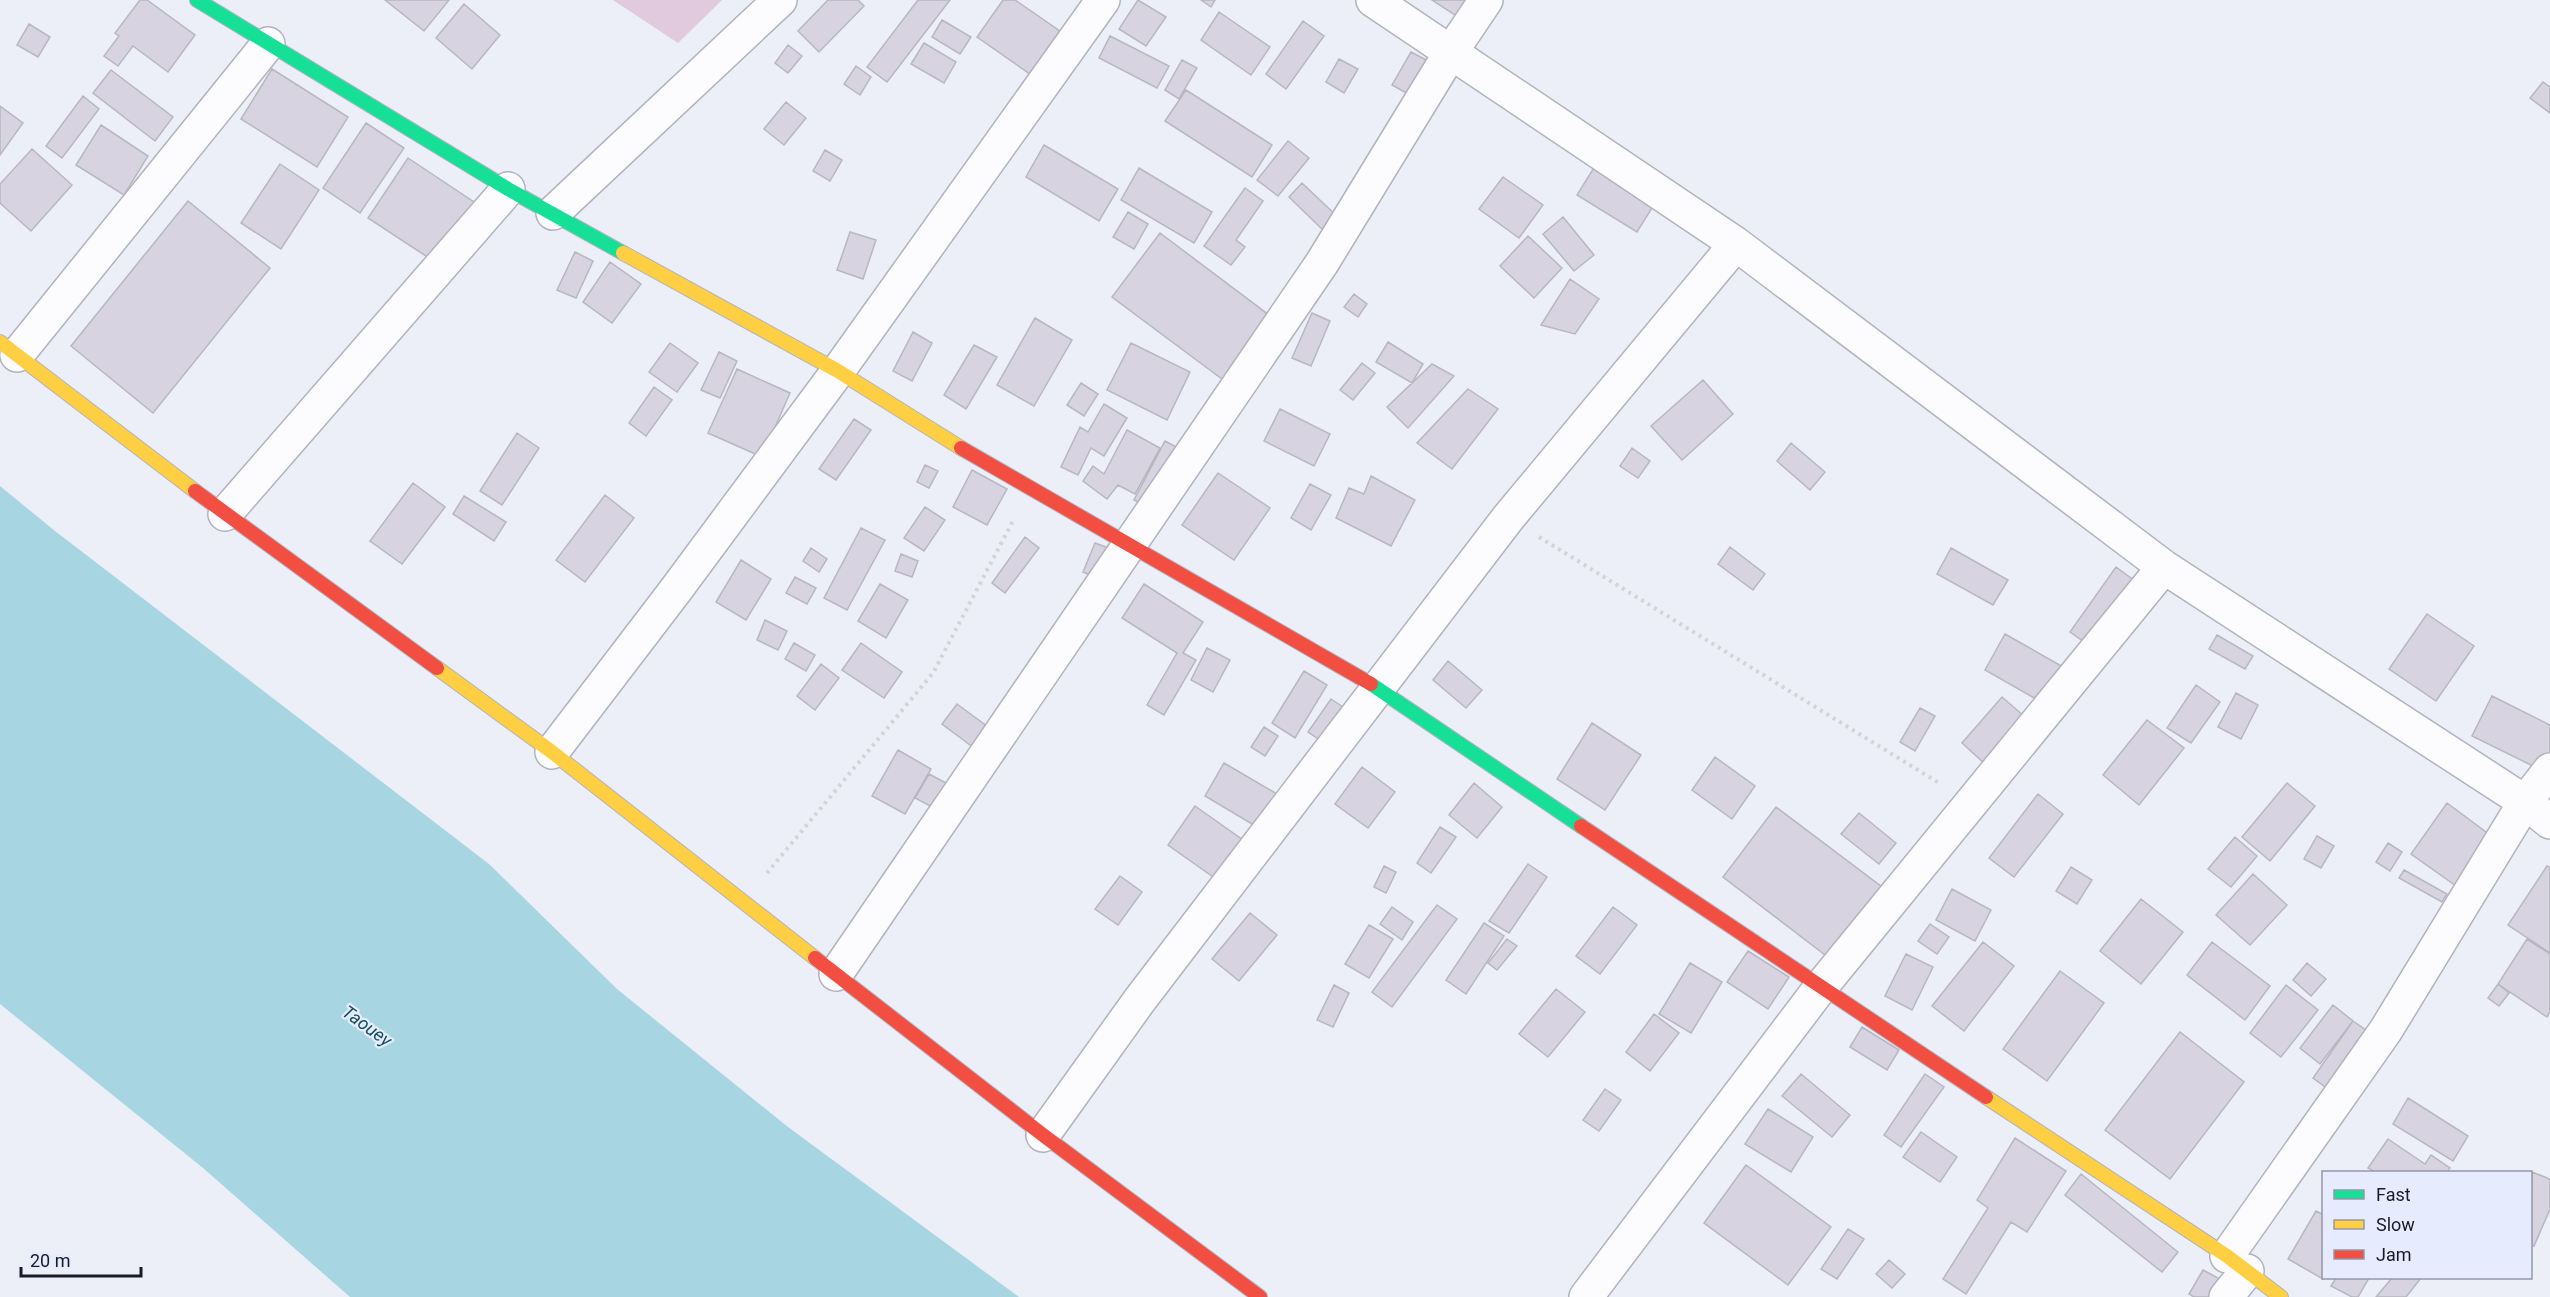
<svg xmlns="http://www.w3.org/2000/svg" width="2550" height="1297" font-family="Roboto,sans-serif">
<rect width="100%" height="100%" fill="#eceef8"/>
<!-- green -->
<path fill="#e1c9de" d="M613,0h109l-44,43z"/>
<!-- water -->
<path fill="#a7d6e2" d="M0,486l55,45 434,333 128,125 171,138 231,170h-669l-147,-129 -203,-164z"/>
<!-- building -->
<path fill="#d7d3e1" stroke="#b8b7c0" stroke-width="1.5" d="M140,0h7l48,35 -27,37 -35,-26 -15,20 -14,-10 15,-20 -4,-3z
M385,0h64l-25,31z
M828,0h30l6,6 -45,46 -21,-21z
M918,0h32l-63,82 -20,-15z
M1003,0h12l52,36 -30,43 -60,-42z
M1138,0l28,17 -20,29 -27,-17z
M1201,0h14l-4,7z
M1432,0h46l-14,21z
M464,4l36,31 -28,34 -36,-31z
M1219,12l51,35 -19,28 -50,-35z
M942,20l29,17 -11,17 -28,-17z
M1303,21l21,15 -38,53 -20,-15z
M29,24l21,13 -12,20 -21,-12z
M1110,36l59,30 -12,22 -58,-30z
M924,43l32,19 -12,21 -33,-19z
M788,45l14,11 -14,17 -13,-10z
M1411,52l23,12 -19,34 -23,-13z
M1339,59l19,10 -14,24 -18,-11z
M1182,60l15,8 -18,31 -14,-9z
M856,66l15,11 -11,18 -16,-11z
M272,69l76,48 -31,50 -76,-48z
M111,70l62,47 -18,24 -62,-48z
M2543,82l7,5v26l-20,-15z
M1186,90l86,55 -20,32 -87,-56z
M83,96l16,13 -37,49 -16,-12z
M786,102l20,16 -22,27 -20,-16z
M0,106l23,17 -23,32z
M366,123l38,25 -44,65 -37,-25z
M101,125l47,31 -24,39 -48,-30z
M1288,141l21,17 -31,38 -21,-16z
M1044,145l74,44 -19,32 -73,-44z
M32,149l40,36 -41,46 -31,-28v-19z
M825,150l17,10 -12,21 -17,-10z
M408,158l69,46 -39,60 -70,-46z
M280,164l39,26 -38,59 -40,-26z
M1595,166l60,37 -18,29 -60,-37z
M1139,168l73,44 -18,31 -73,-43z
M1503,177l40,28 -24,33 -40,-29z
M1302,183l39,37 -13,15 -39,-38z
M1245,188l18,13 -27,39 9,7 -14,18 -27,-19z
M188,201l82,67 -117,145 -82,-67z
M1128,212l20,12 -14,25 -21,-12z
M1563,217l31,38 -20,16 -31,-37z
M850,232l26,8 -13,39 -26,-9z
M1160,233l117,88 -47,64 -118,-88z
M1528,236l34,32 -28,30 -34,-32z
M575,252l18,9 -17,37 -19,-8z
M610,262l31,22 -29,39 -29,-21z
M1570,279l29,20 -24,35 -34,-9z
M1354,294l13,10 -9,13 -14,-10z
M1312,313l18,8 -19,45 -19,-8z
M1035,318l37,22 -38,66 -37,-21z
M913,332l19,11 -20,38 -19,-10z
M1388,342l35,22 -11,19 -36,-21z
M670,343l28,20 -21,29 -28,-20z
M1131,343l59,29 -23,48 -60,-30z
M974,345l23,12 -31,52 -22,-14z
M719,352l18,9 -17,37 -19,-8z
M1362,363l13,10 -22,27 -13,-10z
M1432,364l22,12 -46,52 -21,-21z
M737,369l53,24 -28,64 -54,-24z
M1703,380l30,34 -51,46 -31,-34z
M1081,383l17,11 -14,22 -17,-11z
M654,387l18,13 -26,36 -17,-13z
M1468,389l30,20 -46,60 -35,-26z
M1104,404l23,14 -23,38 -13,-8 -13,27 -17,-8 19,-40 8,5z
M1280,409l50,25 -16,32 -50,-25z
M854,419l17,11 -35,50 -17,-11z
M1127,430l33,18 -25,46 -17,-9 -11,14 -24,-18 10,-15 11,8z
M517,433l22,15 -37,57 -22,-14z
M1165,441l17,9 -31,59 -17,-9z
M1791,443l34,29 -15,18 -33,-29z
M1632,448l18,13 -12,17 -18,-12z
M925,465l13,6 -9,17 -12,-6z
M972,470l35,19 -20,36 -34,-18z
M1218,473l52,35 -36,52 -52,-35z
M1371,476l44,24 -24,46 -55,-28 13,-30 15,6z
M413,483l32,24 -43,57 -32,-23z
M1310,484l21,11 -20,35 -20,-12z
M605,495l29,23 -49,64 -29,-22z
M464,496l42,26 -12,19 -41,-27z
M925,507l20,13 -21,31 -20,-13z
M861,528l24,12 -38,70 -23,-12z
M1025,537l14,11 -34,45 -13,-10z
M1095,543l22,8 -13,30 -21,-9z
M1730,547l35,27 -12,16 -35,-26z
M811,548l16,11 -8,13 -16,-11z
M1951,548l57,32 -15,25 -56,-31z
M901,554l17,7 -6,16 -17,-6z
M741,560l30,19 -25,41 -30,-18z
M2116,567l23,17 -46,64 -23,-16z
M795,577l21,11 -9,16 -21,-11z
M880,584l28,16 -22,38 -28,-17z
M1144,584l59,38 -20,31 13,7 -32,55 -17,-10 30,-52 -55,-35z
M2427,614l47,32 -38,55 -47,-32z
M765,620l22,11 -9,19 -21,-10z
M2005,634l60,34 -20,36 -60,-34z
M2217,635l36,21 -8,13 -36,-20z
M794,643l21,12 -9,16 -21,-12z
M861,643l41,29 -18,26 -42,-28z
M1207,648l23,12 -17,32 -22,-12z
M1448,661l34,29 -16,18 -33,-28z
M821,664l18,14 -24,32 -18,-14z
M1304,671l23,14 -32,53 -23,-15z
M2196,685l24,17 -29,41 -24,-15z
M2236,693l22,12 -17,34 -23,-12z
M2492,696l58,29v28l-9,17 -69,-34z
M2002,697l23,20 -40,47 -23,-21z
M1331,699l21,14 -23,33 -21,-14z
M957,704l31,23 -14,21 -32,-24z
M1920,708l15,8 -20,35 -15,-9z
M2147,720l37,28 -45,57 -36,-30z
M1592,723l49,32 -36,55 -48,-31z
M1264,727l14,9 -13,20 -14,-9z
M898,750l33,19 -26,45 -33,-18z
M1715,757l40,29 -23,33 -40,-29z
M1224,763l58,34 -20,33 -57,-34z
M1362,767l33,25 -27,36 -33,-24z
M929,774l19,10 -14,24 -19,-10z
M1474,783l28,24 -25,31 -28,-23z
M2287,783l28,23 -45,55 -28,-24z
M2038,794l25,20 -49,63 -25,-19z
M2447,803l47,35 -35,50 -48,-34z
M1195,806l48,34 -27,39 -48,-34z
M1776,807l106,80 -53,71 -106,-81z
M1859,813l37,30 -17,21 -38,-30z
M1440,827l16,10 -25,36 -14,-10z
M2317,836l17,10 -13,22 -17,-9z
M2235,837l22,19 -26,31 -23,-18z
M2388,843l14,9 -12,19 -14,-9z
M1528,864l19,13 -38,56 -20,-12z
M1384,866l12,6 -10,21 -12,-6z
M2547,866l3,1v86l-42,-28z
M2071,867l21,13 -15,24 -21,-13z
M2404,870l43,24 -5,8 -43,-24z
M2253,874l34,31 -37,40 -34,-30z
M1120,876l22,16 -24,33 -23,-16z
M1952,889l39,21 -16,31 -39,-21z
M2141,899l42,33 -42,52 -41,-33z
M1437,905l20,14 -65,88 -20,-15z
M1392,907l21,15 -11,18 -22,-16z
M1613,907l24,18 -37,49 -24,-18z
M1250,913l27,22 -38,46 -27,-22z
M1484,923l20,13 -38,58 -20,-14z
M1930,924l19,13 -12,17 -19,-13z
M1369,925l24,14 -24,39 -24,-14z
M1507,939l10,7 -20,24 -9,-7z
M2527,939l23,15v58l-3,5 -49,-33z
M1983,942l31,24 -50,65 -32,-25z
M2212,942l58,44 -25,34 -58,-45z
M1748,951l41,26 -21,32 -41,-27z
M1906,954l27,13 -21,43 -27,-14z
M1690,963l32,19 -31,51 -32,-19z
M2307,963l19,16 -15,17 -18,-16z
M2060,971l44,32 -57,78 -44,-32z
M2498,984l11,9 -10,13 -11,-8z
M1334,985l15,8 -16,34 -16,-7z
M2286,985l32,25 -37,47 -31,-24z
M1556,989l29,23 -37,45 -29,-23z
M2333,1005l20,16 -33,43 -20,-16z
M1654,1014l25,19 -29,38 -24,-19z
M2353,1021l23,16 -40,58 -23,-17z
M1862,1027l37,23 -12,20 -37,-23z
M2180,1032l64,50 -74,97 -65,-49z
M1801,1074l49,41 -18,22 -50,-41z
M1925,1074l19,13 -43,60 -17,-12z
M1605,1089l16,11 -22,31 -16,-11z
M2408,1098l60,38 -15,25 -60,-37z
M1768,1109l45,28 -22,35 -46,-28z
M1921,1132l36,25 -17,25 -37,-25z
M2015,1138l51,33 -39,61 -16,-10 -45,72 -23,-15 45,-71 -11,-8z
M2388,1139l37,25 6,-9 19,13 -3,4h-72l-7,-4z
M1746,1165l85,62 -43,58 -84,-62z
M2532,1172l18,7v30l-16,37 -4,-1z
M2081,1174l97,78 -16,20 -97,-77z
M2316,1211l8,4 -1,64 -35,-20z
M1848,1229l16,10 -27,40 -16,-10z
M1889,1260l16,14 -13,14 -16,-14z
M2203,1270l17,9 -9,18h-17l-5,-3z
M2336,1278h33l-11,19h-6l-21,-11z
M2392,1278h29l-15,19h-30z"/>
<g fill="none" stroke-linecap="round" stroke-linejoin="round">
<defs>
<path id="street" d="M1373,0l363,244 428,323 361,235 25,20
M553,213l227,-213
M17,355l251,-311
M225,514l283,-325
M552,752l123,-161 163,-220 265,-371
M836,974l486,-711 129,-211 35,-52
M1043,1135l96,-134 369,-483 228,-274
M2227,1256l159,-226 139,-228 25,-32
M1586,1297l234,-309 344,-421
M2226,1297l21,-26"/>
<path id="fast" d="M197,0l311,189 115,64
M1371,684l210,142"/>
<path id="slow" d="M623,253l215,118 123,77
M0,342l195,149
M437,668l115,84 263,206
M1986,1097l241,159 54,41"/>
<path id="jam" d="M961,448l410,236
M195,491l242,177
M1581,826l405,271
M815,958l228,177 217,162"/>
</defs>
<!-- street casing -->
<use href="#street" stroke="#b1b3bd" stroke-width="36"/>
<!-- fast casing -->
<use href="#fast" stroke="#b1b3bd" stroke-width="16"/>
<!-- slow casing -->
<use href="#slow" stroke="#b1b3bd" stroke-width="16"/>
<!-- jam casing -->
<use href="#jam" stroke="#b1b3bd" stroke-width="16"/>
<!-- path -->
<path stroke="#d3d4d7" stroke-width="4" stroke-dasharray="3 4.5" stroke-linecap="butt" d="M1539,537l400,246
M767,873l166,-200 81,-154"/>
<!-- street -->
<use href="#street" stroke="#fcfcfe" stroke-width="33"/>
<!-- fast -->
<use href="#fast" stroke="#16e098" stroke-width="14"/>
<!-- slow -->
<use href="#slow" stroke="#ffcf43" stroke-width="14"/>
<!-- jam -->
<use href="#jam" stroke="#f24e42" stroke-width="14"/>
</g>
<g text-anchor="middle" stroke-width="4.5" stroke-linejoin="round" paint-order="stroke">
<!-- water labels -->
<g font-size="18" font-style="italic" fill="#134e58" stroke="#e6ebfe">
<text transform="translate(367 1026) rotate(36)" y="6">Taouey</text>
</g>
</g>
<!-- legend -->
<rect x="2322" y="1171" width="210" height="108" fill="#e6ebfe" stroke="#9498a8" stroke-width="1.5"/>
<rect x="2334" y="1190" width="30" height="9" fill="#16e098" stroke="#9498a8" stroke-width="1.5"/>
<text x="2376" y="1201" font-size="18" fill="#181b26">Fast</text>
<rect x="2334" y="1220" width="30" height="9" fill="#ffcf43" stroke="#9498a8" stroke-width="1.5"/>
<text x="2376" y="1231" font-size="18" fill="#181b26">Slow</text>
<rect x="2334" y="1250" width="30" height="9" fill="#f24e42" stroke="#9498a8" stroke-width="1.5"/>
<text x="2376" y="1261" font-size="18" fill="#181b26">Jam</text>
<!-- scale -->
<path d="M21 1267v9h120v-9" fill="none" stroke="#181b26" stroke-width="3"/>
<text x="30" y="1267" font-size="18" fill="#181b26" stroke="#e6ebfe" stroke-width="4.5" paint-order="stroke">20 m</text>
</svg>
